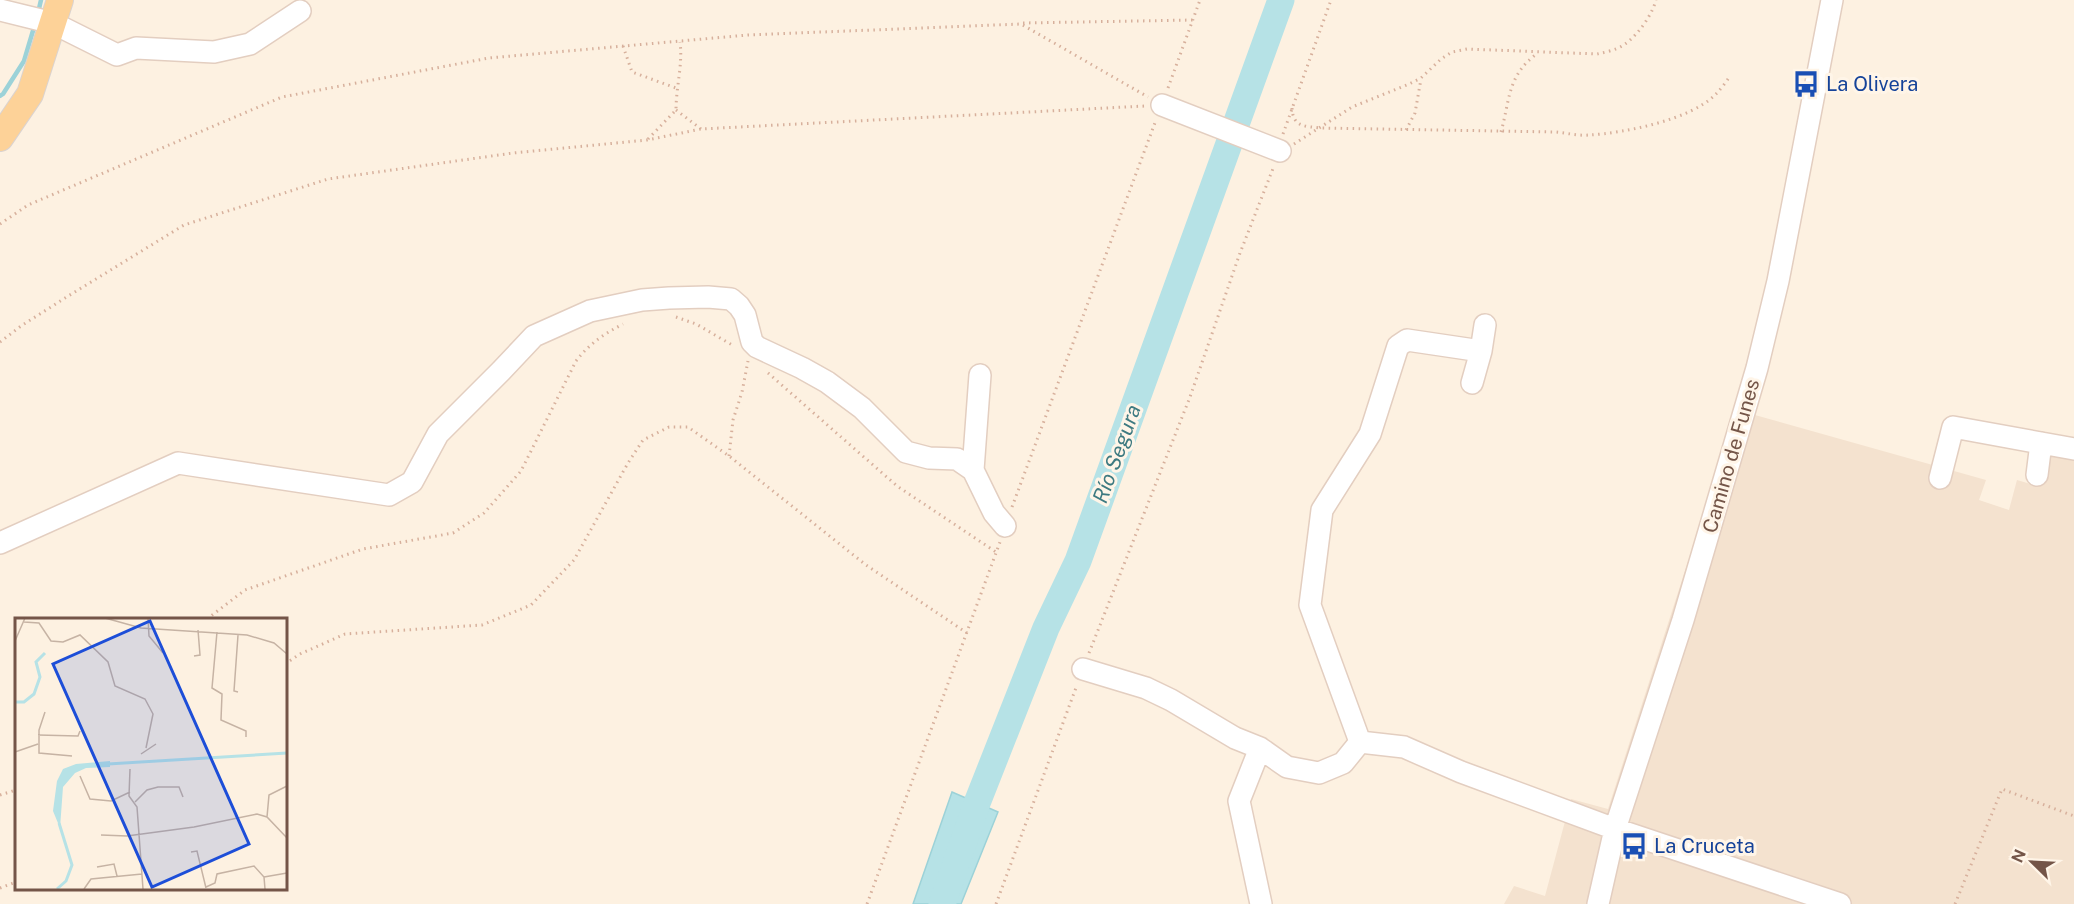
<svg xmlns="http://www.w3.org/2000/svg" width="2074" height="904" font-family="'Public Sans',sans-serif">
<rect width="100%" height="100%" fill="#fdf1e1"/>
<!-- residential -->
<path fill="#f4e2cf" d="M1737,410l249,70 -7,20 30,10 8,-30 20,6 9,-50 28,5v463h-570l10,-18 31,10 26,-97 37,10z"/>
<!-- water -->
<path fill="#b6e2e6" stroke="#9cd2d8" stroke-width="1.5" d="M952,792l46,20 -37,92h-48z"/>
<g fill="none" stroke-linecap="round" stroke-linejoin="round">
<!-- stream -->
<path stroke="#9cd2d8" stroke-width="4.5" d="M38,13l3,-13
M0,96l3,-2 21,-33 11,-37"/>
<!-- river -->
<path stroke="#b6e2e6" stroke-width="27" d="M942,904l35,-101 69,-175 32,-67 203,-561"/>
<defs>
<path id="minor" d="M0,10l53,13 64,32 19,-7 78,4 36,-8 50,-33
M1162,105l118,46
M980,375l-7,95 21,43 11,13
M1472,383l9,-32 4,-26
M2037,475l4,-32
M1940,478l13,-51 121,22
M0,543l178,-80 211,32 23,-13 26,-48 63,-63 33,-35 56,-25 52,-11 27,-2 39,-1 23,2 8,7 6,9 7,27 5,5 45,21 25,14 35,26 44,44 23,6 28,1 16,11
M1083,669l63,19 25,12 64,38 25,10 27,19 32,6 24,-10 17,-21 44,5 57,25 154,57 225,75
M1360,742l-50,-137 12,-95 48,-76 28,-88 9,-6 74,11
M1260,748l-21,53 22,103
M1598,904l17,-75 68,-209 74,-252 21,-87 54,-281"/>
<path id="major" d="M0,138l30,-44 30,-94"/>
</defs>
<!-- minor casing -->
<use href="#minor" stroke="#e3cec0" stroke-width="24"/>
<!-- major casing -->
<use href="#major" stroke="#dbd3cf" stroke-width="28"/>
<!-- path -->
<path stroke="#d7b09c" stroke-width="3" stroke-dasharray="1.5 4.5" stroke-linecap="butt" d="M1023,23l170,-3
M623,46l9,26 44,16
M1168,88l32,-88
M1292,108c1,19 12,18 28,20l236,4c11,1 22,4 33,3 35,-2 102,-15 127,-41 5,-5 10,-12 14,-18
M676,110l25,19
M1406,130l9,-17 6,-34
M1501,132c9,-32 6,-57 37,-79
M1283,134l48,-134
M648,139l28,-29c0,-23 7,-46 4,-68
M1294,144l58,-37 57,-23 12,-6 20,-19 11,-7 15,-3 130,5c9,-2 20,-4 28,-10 13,-9 27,-29 31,-44
M0,224l28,-19 254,-108 207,-39 259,-23 273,-11 127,73
M676,317l20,7 38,22
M0,342l21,-16 44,-28 119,-73 144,-46 185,-26 134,-13 54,-11 444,-23
M768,373l129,113 99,66
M729,456l4,-36 9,-28 6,-31
M1012,507l144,-387
M207,619l38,-29 118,-41 90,-16 31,-20 37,-42 55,-110c14,-18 28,-27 47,-37
M1089,653l101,-256 50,-144 34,-87
M285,664l15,-10 45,-20 137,-9 49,-20 43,-45 54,-97 15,-23 26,-13h19l41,29 137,109 101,68
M0,795l16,-5
M0,888l16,-6
M867,904l133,-362
M996,904l81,-219
M1955,904l47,-115 72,27"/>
<!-- minor -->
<use href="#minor" stroke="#fff" stroke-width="21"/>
<!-- major -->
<use href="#major" stroke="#fdd298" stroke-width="26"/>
</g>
<!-- icons -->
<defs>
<symbol id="bus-bare" viewBox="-9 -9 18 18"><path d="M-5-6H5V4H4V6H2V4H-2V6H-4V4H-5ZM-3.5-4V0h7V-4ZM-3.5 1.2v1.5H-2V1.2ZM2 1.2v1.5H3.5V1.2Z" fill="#1a4fb4" stroke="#fff5e8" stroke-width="2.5" paint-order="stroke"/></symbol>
</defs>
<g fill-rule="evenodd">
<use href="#bus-bare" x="1787" y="65" width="38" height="38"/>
<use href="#bus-bare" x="1615" y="827" width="38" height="38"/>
</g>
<g text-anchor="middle" stroke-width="6" stroke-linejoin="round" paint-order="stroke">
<!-- transit labels -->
<g font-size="20" fill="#164399" stroke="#fff5e8" text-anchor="start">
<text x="1826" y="91">La Olivera</text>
<text x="1654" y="853">La Cruceta</text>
</g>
<!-- street labels -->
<g font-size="20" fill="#745548" stroke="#fff5e8">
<text transform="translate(1731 456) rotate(-74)" y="7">Camino de Funes</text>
</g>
<!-- water labels -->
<g font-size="21" font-style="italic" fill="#3e7a81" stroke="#fff5e8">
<text transform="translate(1117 454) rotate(-70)" y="7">Río Segura</text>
</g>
</g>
<!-- overview -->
<g transform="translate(15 618)">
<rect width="272" height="272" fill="#fdf1e1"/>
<path d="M95,143v6l-24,1 -11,5 -12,14 -3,41 -7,-17 4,-30 6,-12 13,-5z" fill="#b6e2e6"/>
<path fill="none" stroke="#b6e2e6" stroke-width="3" d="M0,84h9l10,-8 6,-17 -4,-15 9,-9M93,146l179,-11M42,271l9,-8 6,-16 -13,-42"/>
<path fill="none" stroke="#c6b3a4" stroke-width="1.5" d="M90,0l36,10 106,7 27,8 13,11M133,0l1,18 14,17M9,4l15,1 12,18 12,1 17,-7 28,27 7,24 30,13 8,15 -7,34M202,14l-5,56 10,6 -1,26 25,11v6M223,17l-4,56 4,1M0,23l10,-23M179,38l6,-1 -2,-25M30,94l-6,18v23l33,3M23,117l40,1 2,-5M0,134l23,-8M126,136l15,-10M115,151l-1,27 8,11 6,82M65,158l10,23 21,2 19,-9M120,184l12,-12 11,-3h21l4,10M252,199l2,-22 18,-9M86,217l26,1 67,-9 63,-13 10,3 20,21M176,234l6,-1 9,37M82,249l17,-3 3,12M249,259l23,-4M191,269l9,-4 2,-9 37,-8 10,11 1,12M69,271l7,-10 51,-5"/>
<path fill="#1d4ed8" fill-opacity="0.15" stroke="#1d4ed8" stroke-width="3" d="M135,3l99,223 -97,43 -99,-223z"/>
<rect width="272" height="272" fill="none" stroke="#745548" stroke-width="3"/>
</g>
<!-- north arrow -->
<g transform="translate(2032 862) rotate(294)" stroke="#fff5e8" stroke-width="4.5" paint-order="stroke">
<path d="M0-4.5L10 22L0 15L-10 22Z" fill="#745548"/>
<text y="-9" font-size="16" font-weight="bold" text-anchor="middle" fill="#745548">N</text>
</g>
</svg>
